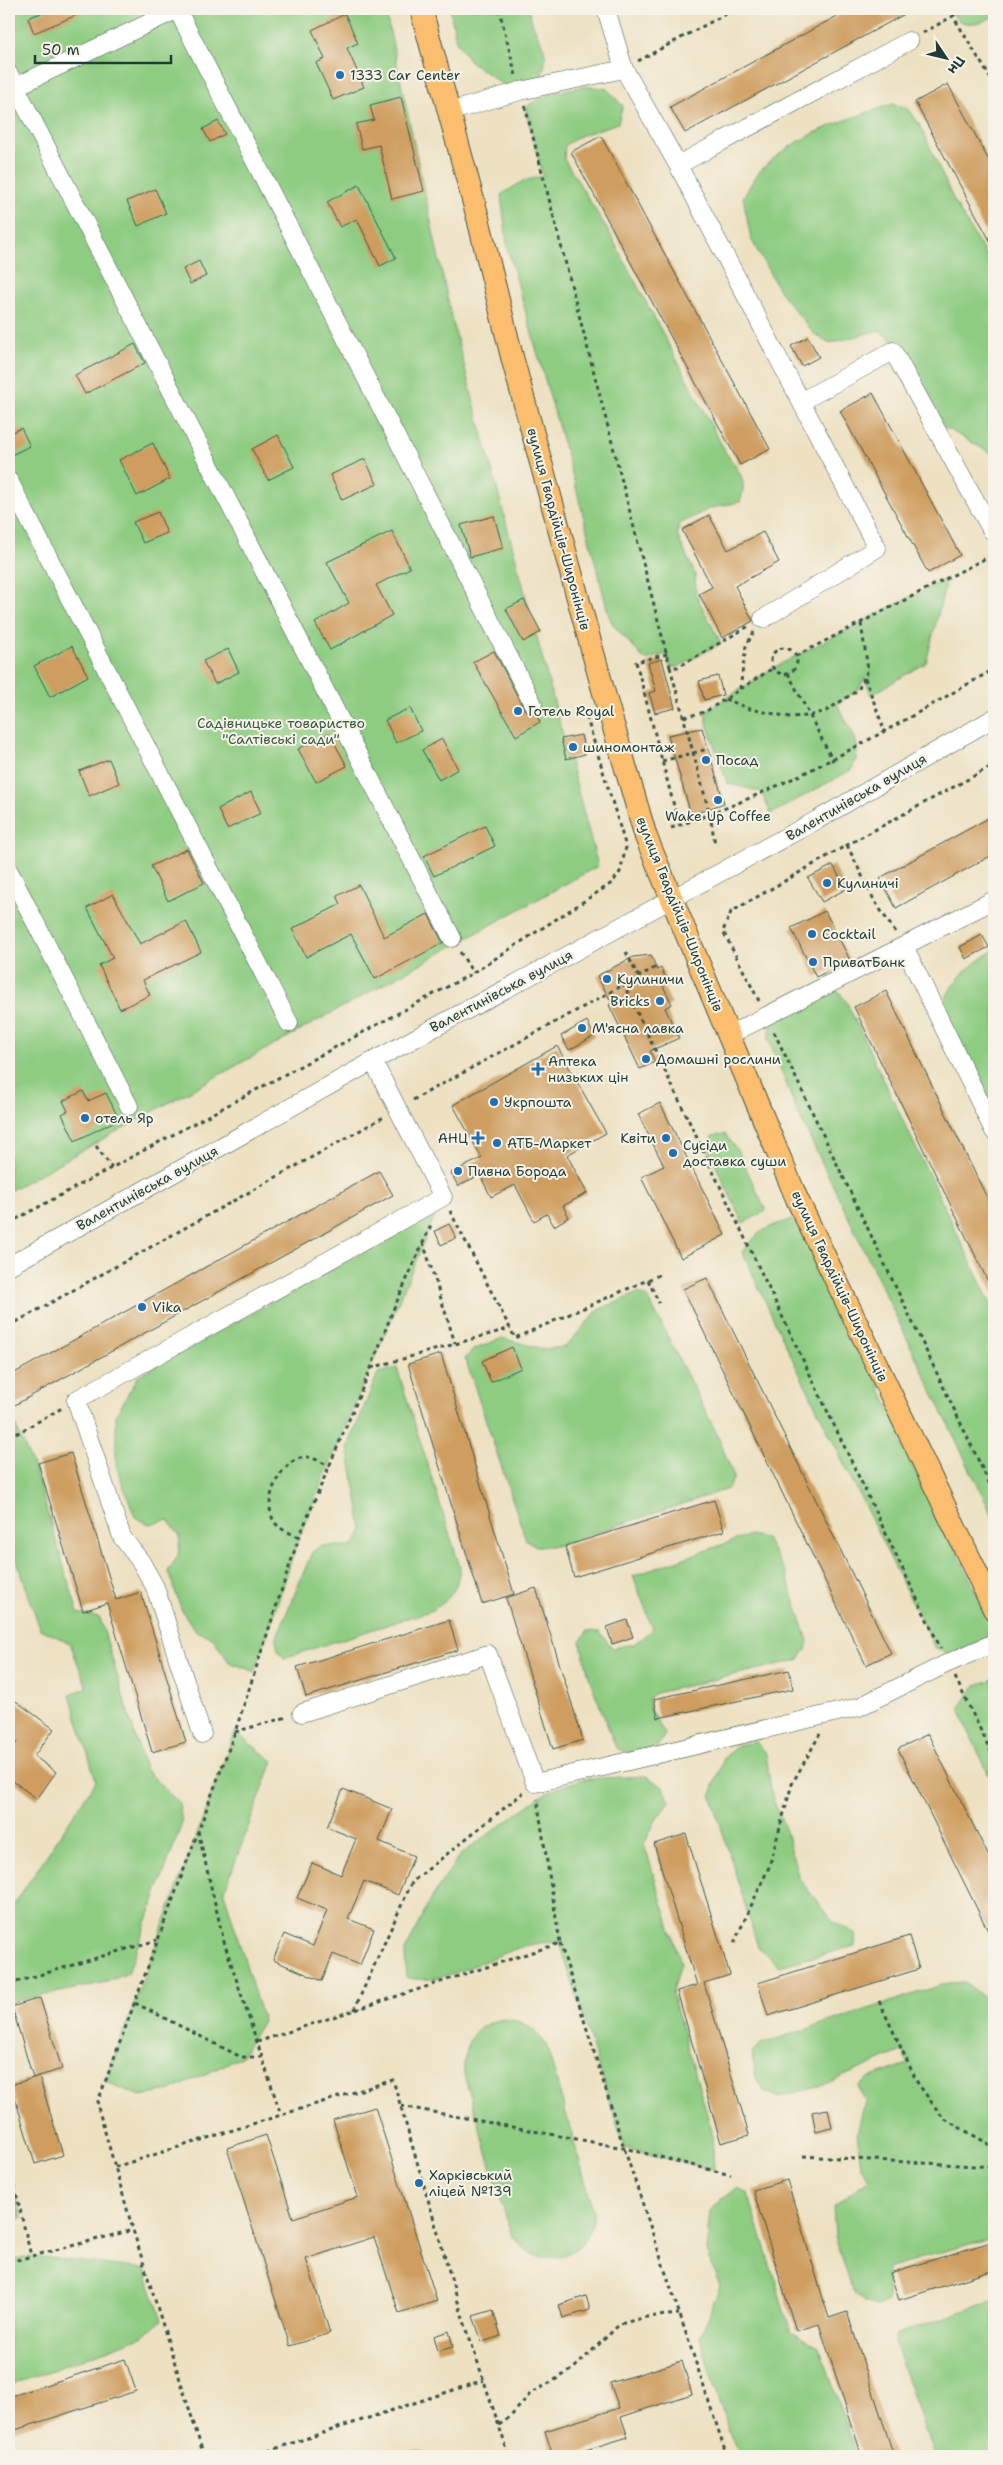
<svg xmlns="http://www.w3.org/2000/svg" width="1003" height="2465" font-family="'Shantell Sans',sans-serif">
<rect width="100%" height="100%" fill="#f7f3e8"/>
<filter id="ink" filterUnits="userSpaceOnUse"><feTurbulence type="fractalNoise" baseFrequency=".02" numOctaves="2"/><feDisplacementMap in="SourceGraphic" scale="10" xChannelSelector="R" yChannelSelector="G"/><feConvolveMatrix kernelMatrix="1 2 1 2 8 2 1 2 1" color-interpolation-filters="sRGB"/></filter>
<filter id="wash" filterUnits="userSpaceOnUse"><feTurbulence type="fractalNoise" baseFrequency=".0096" numOctaves="4" result="noise"/><feDisplacementMap in="SourceGraphic" scale="20" xChannelSelector="R" yChannelSelector="G"/><feGaussianBlur stdDeviation="1.12" result="paint"/><feColorMatrix in="noise" values="0 0 0 0 0 0 0 0 0 0 0 0 0 0 0 0 0 1.4 0 .05"/><feComposite in="paint" operator="in"/></filter>
<g filter="url(#wash)">
<rect width="100%" height="100%" fill="#ede1c2"/>
<!-- green -->
<path fill="#8ecc82" stroke="#56845b" d="M9,9h376l68,315 145,542 -589,325z
M450,9h79c4,32 26,34 11,72l-30,7 -10,-5 -30,-22 -14,-20z
M950,9h44v7c-15,9 -36,13 -44,-7z
M587,86l20,3 16,17 -5,17 -36,12 -17,10 -1,14 45,73 117,221c13,18 22,27 14,49l-29,6 -32,16 -2,11 18,39 1,21 25,48 -43,24h-8l-3,-13 -22,6 -32,-35 -4,-9 -31,-121 -70,-245 -7,-55 22,-14 20,-5 -18,-68c19,-15 39,-18 62,-22z
M893,104l15,4 13,19 33,74 40,68v183l-3,1 -47,-26 -49,-83 -15,-14 -50,13 -15,-8 -35,-43 -29,-53 -8,-42c6,-8 10,-18 17,-26 36,-37 85,-51 133,-67z
M947,578l-21,85 -55,32 -6,-17 -7,12 -21,14c11,24 30,40 14,66l-80,44 -10,-22 -34,-9 -19,-56 -3,-15 68,-44z
M994,950v160l-52,-103c13,-32 25,-38 52,-57z
M830,991l9,1 7,9 148,310v208l-198,-410 -28,-71 5,-18z
M725,1134l13,17 28,60 -23,12 -36,-76 5,-11z
M436,1213l-137,324 -44,135 -26,-10 -17,-25 -16,-6 -14,-20 -14,-40 10,-15 2,-20 -12,-16 -19,4 -14,-7 -19,-51v-51l23,-40z
M791,1220l13,6 186,395 -1,15 -40,19 -15,-8 -141,-287 -51,-108c16,-21 24,-25 49,-32z
M638,1293l10,5 69,136 17,43 -6,12 -172,57h-20l-10,-6 -61,-182 8,-8 29,-12 41,11 22,-2 33,-37z
M397,1368l63,199c-3,22 -7,30 -27,43l-149,48 -6,-8 -2,-11 36,-87 9,-6h33l8,-17 -14,-83 30,-73z
M9,1411l25,57 44,145 22,5 45,151 34,34 3,20 -54,150 -21,9 -94,20 -4,-4v-86l87,-131 -26,-87 17,-6 -17,-45 -30,-14 -31,-93z
M750,1535l15,3 20,33 23,70 -2,9 -8,10 -142,33 -7,5 1,11 15,25 -9,15 -28,4 -12,-5 -26,-68 -10,-39 7,-10 13,1 12,16 22,-4 19,-15 -20,-53z
M994,1679v107l-28,-60 -6,-19 16,-22z
M235,1732l38,29 -49,131 39,129 -22,36 -71,34 -29,5 -36,-14z
M756,1742l10,12 6,43 14,34 13,48 35,43 22,12 -1,12 -76,20 -21,-19 -47,-153 13,-36 14,-13z
M646,1776l17,11 6,15 -13,18 -12,24 37,119 -9,31 40,137 2,39 -90,-22 -64,-205c-47,-8 -112,49 -154,34l-1,-26 24,-49 31,-47 87,-63 36,-13z
M965,1982l29,23v232l-107,31v34l-10,4 -12,-4 -12,-10 -18,-56 -2,-29 36,-28 -8,-12 -4,-34 8,-32 -7,-15 10,-8 40,-14 -6,-13 -81,35 -43,11 -13,-5 -10,-17 -3,-22 9,-9 187,-61z
M504,2019c20,1 30,10 42,25l45,157c1,6 3,13 2,19 -4,29 -37,46 -63,33 -8,-4 -13,-12 -19,-19l-47,-160c-1,-32 8,-49 40,-55z
M737,2188l11,5 43,139 28,15 39,109h-117l-3,-4 -19,-49 -19,-66 20,-51 -14,-35 4,-40 12,-13z
M9,2197l8,2 5,19 -13,4z
M31,2256l114,13 17,51 -18,16 -135,50v-124z
M994,2300v156h-60l-40,-114 2,-7z
M417,2451l16,5h-63l9,-3z"/>
<g id="blocks">
<!-- building -->
<path fill="#ce9d5e" d="M52,9h39l-57,24 -6,-15z
M850,9h64l-229,124 -15,-26z
M345,14l13,29 -11,5 17,39 -31,13 -17,-37 9,-4 -13,-29z
M948,84l46,86v78l-79,-146z
M401,97l23,94 -32,8 -13,-54 -17,4 -6,-25 18,-4 -4,-15z
M218,121l7,13 -15,8 -7,-13z
M601,136l169,313 -30,16 -169,-313z
M359,185l37,73 -16,8 -23,-47 -17,8 -13,-25z
M155,189l11,24 -28,13 -11,-25z
M199,261l7,15 -16,8 -7,-15z
M808,337l11,20 -17,9 -11,-20z
M135,344l10,19 -60,31 -10,-19z
M873,393l87,162 -32,18 -88,-162z
M21,428l9,18 -21,10v-22z
M278,435l16,32 -26,13 -16,-31z
M153,443l17,36 -33,17 -18,-36z
M365,459l12,25 -35,16 -12,-25z
M158,512l9,21 -24,10 -10,-21z
M709,515l19,35 35,-18 16,30 -44,24 18,35 -31,17 -23,-44 13,-7 -30,-57z
M494,516l9,32 -33,9 -9,-32z
M392,531l18,37 -34,17 16,30 -62,35 -15,-27 34,-20 -22,-41z
M524,600l17,32 -18,10 -17,-33z
M72,646l16,30 -38,21 -16,-31z
M228,649l11,23 -24,12 -12,-23z
M494,651l30,58 4,4 8,1 4,8 -24,14 -43,-74z
M662,659l13,49 -20,5 -6,-20 7,-2 -8,-28z
M718,676l5,19 -19,5 -5,-19z
M410,708l11,23 -25,12 -11,-23z
M702,728l22,75 -33,12 -23,-80z
M329,733l18,33 -31,16 -18,-33z
M581,735l4,19 -19,5 -5,-20z
M442,739l16,30 -19,11 -17,-30z
M109,759l10,24 -30,13 -10,-25z
M251,792l10,21 -34,16 -9,-20z
M994,815v39l-98,54 -16,-30z
M485,826l10,20 -61,30 -10,-20z
M187,849l17,34 -36,18 -17,-35z
M833,865l13,24 -24,13 -14,-24z
M359,885l25,52 44,-23 15,29 -68,36 -24,-45 -45,23 -14,-28 49,-25 -4,-8z
M113,894l27,50 46,-23 15,31 -58,28 7,15 -30,14 -21,-44 14,-7 -26,-50z
M825,911l25,49 -34,17 -25,-49z
M982,935l7,12 -23,12 -6,-12z
M651,955l6,15 4,-2 6,13 -5,3 10,20 -7,4 14,30 -29,13 5,11 -15,7 -31,-64 3,-2 -15,-27 36,-19z
M886,991l108,221v82l-140,-287z
M587,1021l7,15 -25,14 -8,-14z
M557,1046l49,87 -39,22 20,38 -24,13 6,11 -15,9 -7,-12 -13,7 -19,-36 -24,12 -11,-22 -22,11 -7,-13 31,-15 -29,-53z
M83,1091l5,10 18,-8 13,26 -44,22 -13,-27 6,-3 -5,-10z
M660,1103l65,132 -44,23 -40,-81 23,-11 -26,-52z
M379,1171l14,24 -380,211 -4,-8v-22z
M449,1224l7,14 -15,7 -6,-14z
M707,1278l184,375 -25,12 -183,-376z
M512,1347l9,21 -30,14 -9,-21z
M441,1354l73,240 -32,10 -74,-240z
M71,1453l45,147 25,-8 45,150 -34,10 -45,-149 -24,8 -45,-148z
M714,1500l10,31 -150,46 -9,-31z
M536,1588l47,152 -30,9 -47,-151z
M449,1620l9,30 -152,47 -9,-30z
M627,1620l6,17 -21,7 -5,-17z
M789,1670l4,19 -135,29 -4,-19z
M9,1696l45,33 -20,27 22,16 -19,27 -28,-21v-25l8,-11 -8,-6z
M928,1734l66,133v76l-96,-194z
M343,1789l49,20 -13,32 35,15 -16,39 -34,-14 -16,38 26,10 -14,36 -27,-11 -11,27 -49,-21 11,-26 29,12 14,-36 -30,-12 15,-35 29,12 15,-36 -29,-12z
M686,1834l44,141 -26,8 45,152 -28,8 -44,-152 20,-6 -43,-141z
M909,1936l10,33 -151,47 -10,-33z
M40,1998l22,71 -29,9 -21,-71z
M39,2076l24,79 -28,9 -24,-79z
M375,2107l62,194 -38,12 -25,-76 -68,22 24,74 -40,13 -63,-198 39,-13 27,83 65,-21 -25,-77z
M828,2109l4,19 -16,4 -4,-20z
M787,2180l42,138 18,-6 47,144h-32l-43,-132 -23,7 -43,-141z
M994,2241v29l-95,30 -9,-27z
M586,2296l4,14 -27,8 -4,-13z
M493,2310l8,26 -19,6 -9,-26z
M449,2331l4,16 -15,4 -4,-15z
M125,2359l11,32 -127,41v-35z
M682,2361l10,33 -71,23 7,20 -62,19h-13l-8,-25 74,-23 -9,-25z"/>
</g>
</g>
<g filter="url(#ink)">
<use href="#blocks" fill-opacity="0" stroke="#3e5649" stroke-width="1"/>
<g fill="none" stroke-linecap="round" stroke-linejoin="round">
<defs>
<path id="minor" d="M177,9l356,695
M606,9l18,60 54,96 199,383 -114,71
M9,74l443,864
M9,90l169,-81
M449,112l71,-21 104,-22
M678,165l231,-124
M802,401l91,-50 99,180 2,-1
M9,481l280,542
M9,871l120,235
M904,946l90,185
M729,1035l265,-135
M9,1266l364,-205 444,-241 177,-102
M302,1713l186,-59 47,129 324,-76 89,-44 46,-20
M202,1734l-47,-147 -14,-25 -19,-25 -46,-137 367,-203 -70,-136"/>
<path id="major" d="M421,9l57,209 34,139 95,347 39,133 151,362 197,410"/>
</defs>
<!-- minor casing -->
<use href="#minor" stroke="#3e5649" stroke-width="19"/>
<!-- major casing -->
<use href="#major" stroke="#3e5649" stroke-width="24"/>
<!-- path -->
<path stroke="#3e5649" stroke-width="3" stroke-dasharray="4 4" stroke-linecap="butt" d="M499,9l17,67
M950,9l3,7
M953,16l6,-7
M923,33l30,-17 41,68
M638,61l84,-45 17,-7
M525,106l145,561h8l71,-41
M771 661a13 13 0 1 1 26 0a13 13 0 1 1-26 0Z
M667,654l-31,8 43,163
M796,656l198,-102
M670,667l40,148 5,29
M788,673l45,88
M865,678l20,54
M740,689l6,-43 8,-14
M725,699l25,10 40,8 19,-1 17,-5 32,-21 10,-20 -7,-47
M684,717l21,-5 68,-44
M662,761l46,-12
M671,828c115,-38 219,-99 323,-159
M847,845l27,55 21,32
M460,952l13,21
M626,952l12,24
M623,983l318,666
M759,1001l-36,-70 8,-19 116,-67 147,-80
M774,1032l220,461
M413,1100l245,-134
M96,1146l16,22
M450,1211l65,127 144,-63
M9,1223l464,-250 139,-90 8,-11 6,-25 -41,-135
M423,1242l32,101
M648,1280l11,23
M9,1326l375,-209
M371,1368l140,-40
M9,1438l53,-30
M299,1537c-6,-3 -16,-6 -21,-11 -21,-19 3,-71 30,-69 7,1 16,7 22,9
M955,1677l39,81
M235,1732l52,-15
M198,1831l26,111 57,173
M560,1943l64,205 103,308
M734,1943l35,-76 23,-83 28,-50
M9,1984l148,-44
M879,2001l38,81 26,36 51,29
M135,2003l106,54h21
M354,2010l58,-128 111,-89
M257,2042l303,-99 -23,-144
M401,2106l223,42 107,27
M803,2156l191,11
M9,2163l22,93
M115,2167l278,-87 68,232 48,144
M9,2197l8,2
M9,2262l124,-32
M499,2425l12,-9 19,-22 42,-24 48,-46 26,-7 33,-3
M204,2456l-71,-226 -36,-126 138,-372 64,-195 72,-169 22,-58 38,-85
M253,2456l231,-76"/>
<!-- minor -->
<use href="#minor" stroke="#fff" stroke-width="18"/>
<!-- major -->
<use href="#major" stroke="#fbbd6e" stroke-width="22"/>
</g>
</g>
<!-- markers -->
<g fill="#1f6fb2" stroke="#f7f3e8" stroke-width="2">
<circle cx="340" cy="75" r="5"/>
<circle cx="518" cy="711" r="5"/>
<circle cx="573" cy="747" r="5"/>
<circle cx="706" cy="760" r="5"/>
<circle cx="718" cy="800" r="5"/>
<circle cx="827" cy="883" r="5"/>
<circle cx="812" cy="934" r="5"/>
<circle cx="813" cy="962" r="5"/>
<circle cx="607" cy="979" r="5"/>
<circle cx="660" cy="1001" r="5"/>
<circle cx="582" cy="1028" r="5"/>
<circle cx="646" cy="1059" r="5"/>
<path d="M535.5 1061.5h5v5h5v5h-5v5h-5v-5h-5v-5h5z"/>
<circle cx="494" cy="1102" r="5"/>
<circle cx="85" cy="1118" r="5"/>
<path d="M475.5 1130.5h5v5h5v5h-5v5h-5v-5h-5v-5h5z"/>
<circle cx="666" cy="1138" r="5"/>
<circle cx="497" cy="1143" r="5"/>
<circle cx="673" cy="1153" r="5"/>
<circle cx="458" cy="1171" r="5"/>
<circle cx="142" cy="1307" r="5"/>
<circle cx="419" cy="2183" r="5"/>
</g>
<g text-anchor="middle" stroke-width="4" stroke-linejoin="round" paint-order="stroke">
<!-- poi labels -->
<g font-size="14" fill="#1f3d34" stroke="#f7f3e8" text-anchor="start">
<text x="350" y="80">1333 Car Center</text>
<text x="528" y="716">Готель Royal</text>
<text x="583" y="752">шиномонтаж</text>
<text x="716" y="765">Посад</text>
<text x="718" y="821" text-anchor="middle">Wake Up Coffee</text>
<text x="837" y="888">Кулиничі</text>
<text x="822" y="939">Cocktail</text>
<text x="823" y="967">ПриватБанк</text>
<text x="617" y="984">Кулиничи</text>
<text x="650" y="1006" text-anchor="end">Bricks</text>
<text x="592" y="1033">М'ясна лавка</text>
<text x="656" y="1064">Домашні рослини</text>
<text x="548" y="1066">Аптека<tspan x="548" dy="16">низьких цін</tspan></text>
<text x="504" y="1107">Укрпошта</text>
<text x="95" y="1123">отель Яр</text>
<text x="468" y="1143" text-anchor="end">АНЦ</text>
<text x="656" y="1143" text-anchor="end">Квіти</text>
<text x="507" y="1148">АТБ-Маркет</text>
<text x="683" y="1150">Сусіди<tspan x="683" dy="16">доставка суши</tspan></text>
<text x="468" y="1176">Пивна Борода</text>
<text x="152" y="1312">Vika</text>
<text x="429" y="2180">Харківський<tspan x="429" dy="16">ліцей №139</tspan></text>
</g>
<!-- street labels -->
<g font-size="14" fill="#1f3d34" stroke="#f7f3e8">
<text transform="translate(559 529) rotate(75)" y="5">вулиця Гвардійців-Широнінців</text>
<text transform="translate(856 797) rotate(-30)" y="5">Валентинівська вулиця</text>
<text transform="translate(680 914) rotate(68)" y="5">вулиця Гвардійців-Широнінців</text>
<text transform="translate(501 991) rotate(-28)" y="5">Валентинівська вулиця</text>
<text transform="translate(147 1188) rotate(-29)" y="5">Валентинівська вулиця</text>
<text transform="translate(840 1286) rotate(65)" y="5">вулиця Гвардійців-Широнінців</text>
</g>
<!-- park labels -->
<g font-size="14" fill="#355a44" stroke="#f7f3e8">
<text x="281" y="728">Садівницьке товариство<tspan x="281" dy="16">"Салтівські сади"</tspan></text>
</g>
</g>
<!-- margin -->
<rect width="1003" height="2465" fill="none" stroke="#f7f3e8" stroke-width="30"/>
<!-- north arrow -->
<g transform="translate(946 58) rotate(125)" stroke="#f7f3e8" stroke-width="4" paint-order="stroke">
<path d="M0-4L9 19L0 12L-9 19Z" fill="#1f3d34"/>
<text y="-8" font-size="14" font-weight="bold" text-anchor="middle" fill="#1f3d34">Пн</text>
</g>
<!-- scale -->
<path d="M35 55v8h136v-8" fill="none" stroke="#1f3d34" stroke-width="2.5"/>
<text x="42" y="55" font-size="15" fill="#1f3d34" stroke="#f7f3e8" stroke-width="4" paint-order="stroke">50 m</text>
</svg>
